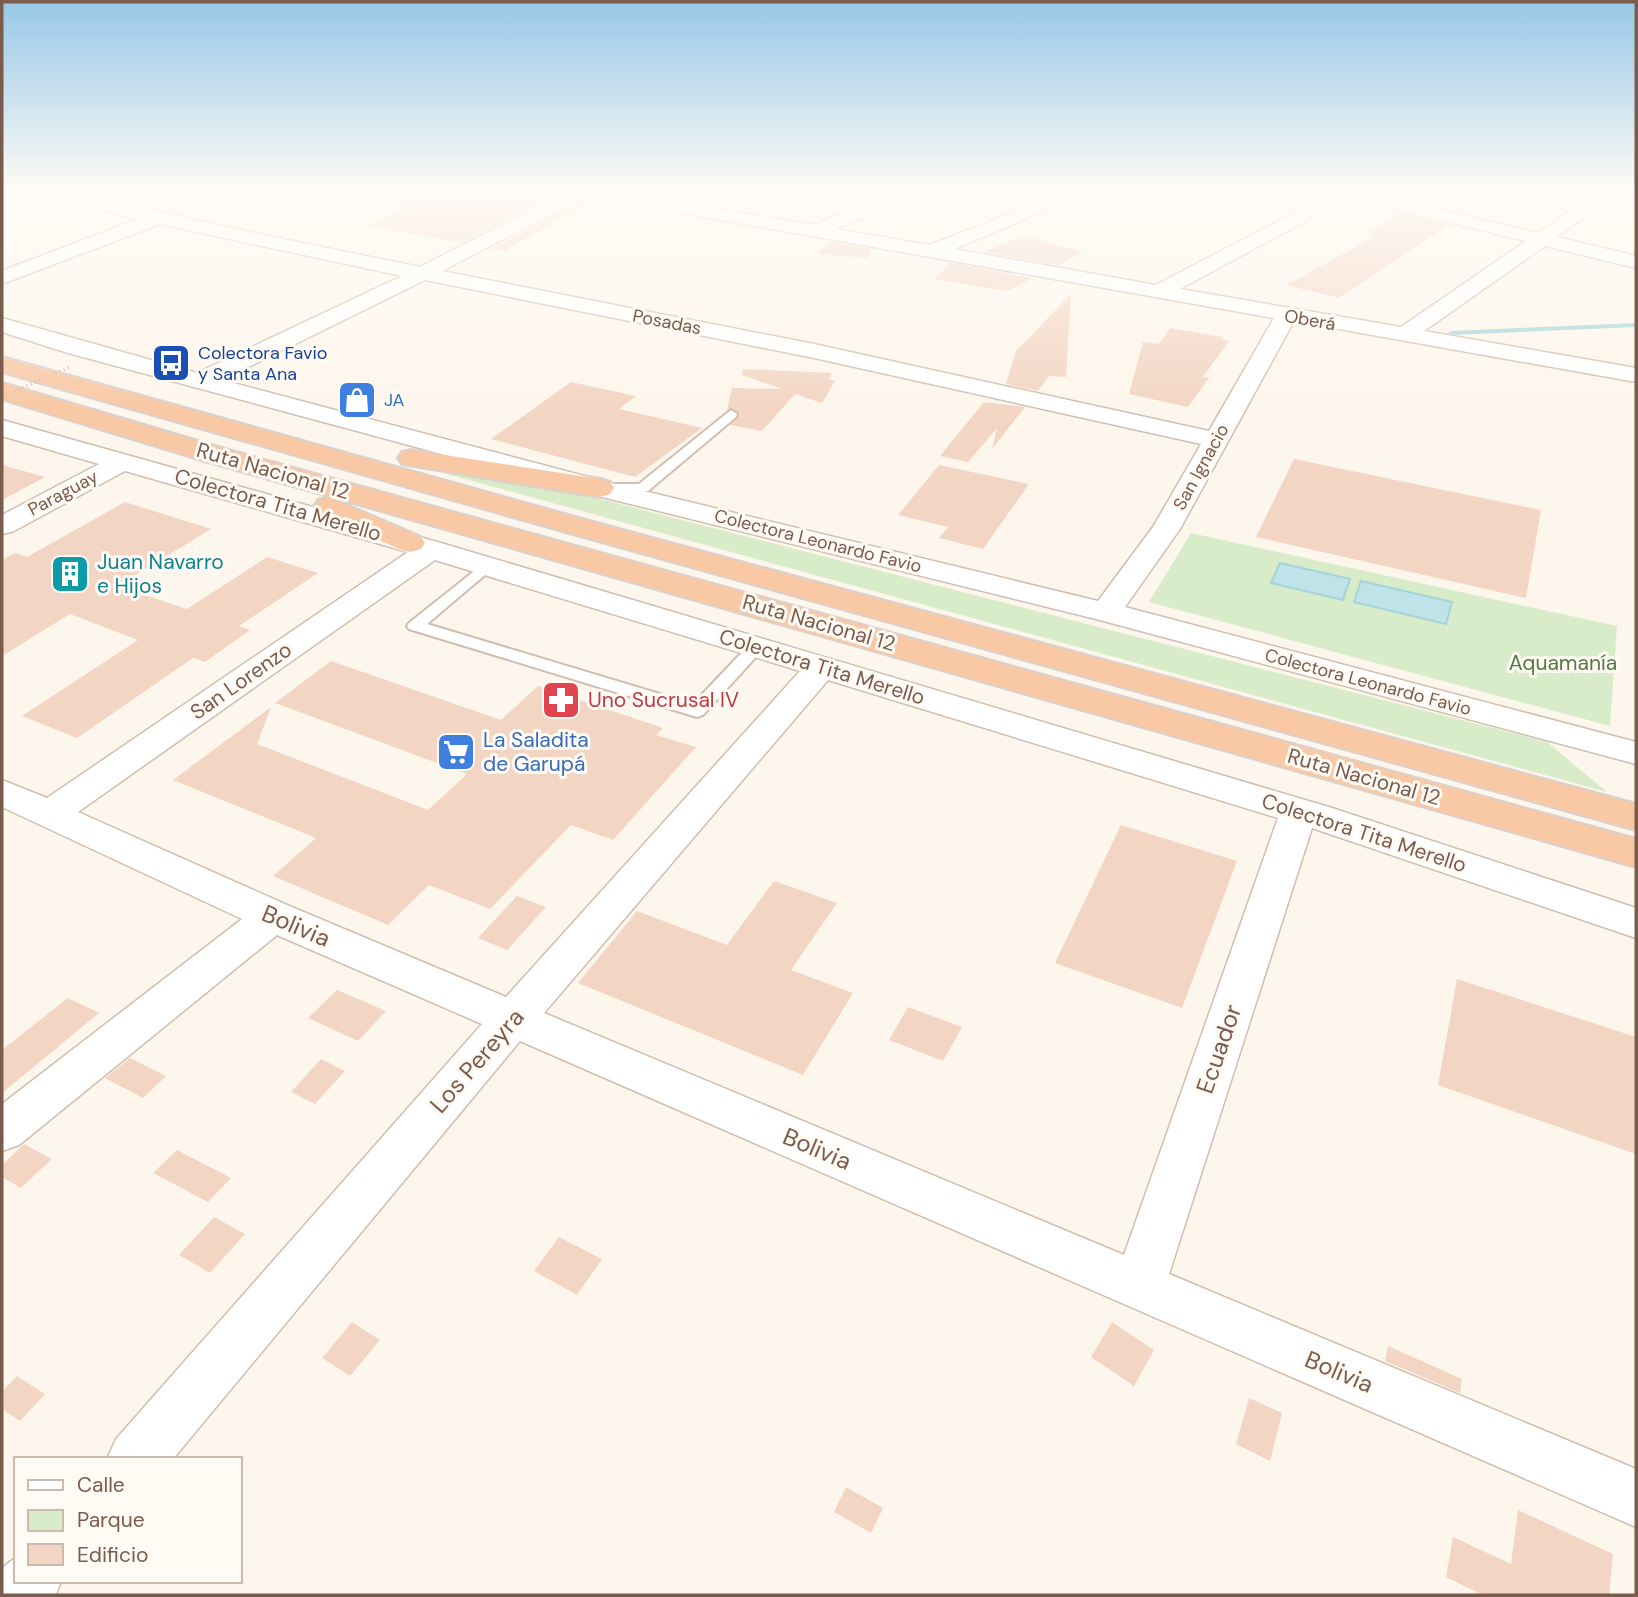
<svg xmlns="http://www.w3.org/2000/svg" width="1638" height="1597" font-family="'DM Sans',sans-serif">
<rect width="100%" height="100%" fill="#fdf6ec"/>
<!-- green -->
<path fill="#d8ecc9" d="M443,473l99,11 1005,258 60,50z
M1191,533l426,93 -7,100 -461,-124z"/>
<!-- water -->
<path fill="#bfe3e8" stroke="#a5d3da" stroke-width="2" d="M1280,563l70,16 -7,21 -72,-17z
M1361,581l91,21 -6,22 -92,-22z"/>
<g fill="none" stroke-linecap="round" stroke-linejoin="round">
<!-- stream -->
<path fill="#a5d3da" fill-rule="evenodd" d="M1636,323v4l-185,8 -3,-2 3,-2z"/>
</g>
<!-- building -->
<path fill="#f3d5c3" d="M378,188h181l2,4 -100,51 -93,-17 39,-19 -30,-6z
M586,199l9,1 -91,51 -13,-2z
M1400,213l49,12 -110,73 -53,-13 88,-48 -9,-3z
M1023,235l59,17 -24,13 -73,-13z
M829,242l43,7 -5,9 -50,-4z
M951,263l82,15 -25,13 -74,-12z
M1071,294l-5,83 -17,-1 -11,15 -32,-7 10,-33z
M1170,328l53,9 -2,2 8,2 -26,36 6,1 -21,29 -59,-13 14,-52 16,2z
M743,369l89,4 -3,6 6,2 -13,22 -27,-9 -33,37 -32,-6 9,-10 -7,-7 -5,2 5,-22 50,1 -40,-14z
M571,382l65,14 -17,13 83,19 -67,49 -144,-38z
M984,402l41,5 -33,42 5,-21 -29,34 -28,-6z
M1294,459l247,51 -15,88 -270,-61z
M2,465l43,12 -43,23z
M939,465l90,19 -46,65 -44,-11 9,-11 -50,-12z
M125,502l86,27 -94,57 70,23 80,-52 51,16 -79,53 11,4 -45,32 -12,-4 -116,80 -55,-22 116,-76 -68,-26 -68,42v-96l13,-7 12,4z
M331,661l170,59 37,-34 125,42 -7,7 40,12 -83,93 -42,-15 -81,84 -61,-24 -41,40 -115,-49 43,-38 -143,-58 98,-73 -14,37 171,66 39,-36 -192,-71z
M1121,825l116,36 -55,147 -127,-45z
M774,881l63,22 -46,67 62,23 -50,82 -225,-92 59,-72 90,34z
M517,896l29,11 -39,43 -29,-12z
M1457,979l179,58v117l-198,-69z
M337,990l49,21 -28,30 -50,-23z
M68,998l31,15 -97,80v-43z
M908,1007l54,20 -19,34 -54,-21z
M130,1058l36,18 -23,22 -38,-20z
M321,1059l24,12 -30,33 -24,-12z
M24,1144l28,15 -31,29 -19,-11v-12z
M177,1150l54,28 -23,24 -55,-29z
M214,1217l31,17 -35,39 -31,-18z
M559,1237l43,22 -25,36 -43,-24z
M352,1322l28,18 -30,36 -28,-18z
M1112,1322l42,28 -20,36 -43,-29z
M1388,1346l74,33 -2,14 -75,-32z
M17,1376l28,18 -25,27 -18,-12v-17z
M1249,1398l33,15 -12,48 -34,-17z
M846,1487l37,21 -12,25 -37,-21z
M1518,1510l95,44 -4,41h-126l-37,-18 7,-40 58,27z"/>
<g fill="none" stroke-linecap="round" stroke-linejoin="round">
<defs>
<path id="service" d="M731,410l6,4 -1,3 -88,74 -40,1 -7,-4 7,-4h31z
M487,561l5,2v6l-65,55 266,80 58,-61h12l2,4 -62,68 -6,2 -288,-88 -2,-3 2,-3z"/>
<path id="minor" d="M28,188h32l170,40 190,39 146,-75 -5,-4h42l93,17 43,-17h27l-47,21 94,16 91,-37h26l-94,41 94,16 144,-57h26l-146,61 202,36 174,-91 -11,-6h44l-2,3 177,42 65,-45h21l-67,49 79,19v12l-91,-22 -121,85 212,37v14l-342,-61 -114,208 -55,78 511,135v22l-540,-145 -506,-125 -522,-141 -66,-21v-14l195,55 205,-97 -242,-52 -158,60v-13l136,-52 -107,-27zM586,196l688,122 -65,113 -395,-87 -372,-73zM1348,198l178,43 -125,86 -221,-38zM425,280l389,78 387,86 -48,83 -55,74 -491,-119 -385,-102z
M2,420l439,123 891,265 304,100v30l-324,-110 -143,446 467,195v58l-1116,-486 -347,418h-66l9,-20 366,-415 -205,-89 -258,210 -17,6v-47l240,-185 -240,-112v-27l45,18 361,-246 -283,-81 -113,61 -10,2v-19l97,-51 -97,-28zM435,560l365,111 -294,326 -219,-92 -209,-93zM828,680l450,138 -154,437 -580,-242z
M16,1557v24h45l-5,14h-54v-27z"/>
<path id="trunk" d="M2,357l591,165 1043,282v26l-1063,-296 -571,-162z
M2,383l223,66 1411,390v28l-1431,-406 -203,-62z
M412,450l188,29 10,3 4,6 -4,6 -10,3 -198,-33 -4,-6 4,-6z
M328,497l93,40 4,6 -4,6 -11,3 -11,-3 -81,-37 -4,-6 4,-6z"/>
</defs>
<!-- service casing -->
<use href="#service" stroke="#d1beb0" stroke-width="4"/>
<!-- minor casing -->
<use href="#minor" stroke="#d1beb0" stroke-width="3"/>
<!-- trunk casing -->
<use href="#trunk" stroke="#dad1cd" stroke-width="4"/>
<!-- service -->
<use href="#service" fill="#fff" fill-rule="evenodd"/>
<!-- minor -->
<use href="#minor" fill="#fff" fill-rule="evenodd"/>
<!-- trunk -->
<use href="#trunk" fill="#f9c8a4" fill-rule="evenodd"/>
<!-- path-bridge -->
<path stroke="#d9b8a5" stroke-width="3.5" stroke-dasharray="1 3.5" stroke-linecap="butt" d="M2,397l67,-30"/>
</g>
<!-- sky -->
<linearGradient id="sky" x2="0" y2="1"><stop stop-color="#97c7e8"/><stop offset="0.46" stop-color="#fefbf6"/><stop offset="1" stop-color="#fefbf6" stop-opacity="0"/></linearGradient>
<rect width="1638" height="412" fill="url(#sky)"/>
<!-- icons -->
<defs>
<symbol id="bus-square" viewBox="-11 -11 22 22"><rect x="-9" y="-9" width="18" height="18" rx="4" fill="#1a4fb4" stroke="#fffaf3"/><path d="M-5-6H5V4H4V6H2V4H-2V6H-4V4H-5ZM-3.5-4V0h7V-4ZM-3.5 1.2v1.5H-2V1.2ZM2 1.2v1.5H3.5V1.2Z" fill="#fff"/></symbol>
<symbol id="shop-square" viewBox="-11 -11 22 22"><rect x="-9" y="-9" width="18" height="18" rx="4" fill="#3f7fe0" stroke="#fffaf3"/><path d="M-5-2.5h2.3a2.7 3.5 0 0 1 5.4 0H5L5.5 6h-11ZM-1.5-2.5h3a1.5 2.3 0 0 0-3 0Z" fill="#fff"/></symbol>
<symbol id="building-square" viewBox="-11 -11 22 22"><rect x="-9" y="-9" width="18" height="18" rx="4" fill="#0f9aa8" stroke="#fffaf3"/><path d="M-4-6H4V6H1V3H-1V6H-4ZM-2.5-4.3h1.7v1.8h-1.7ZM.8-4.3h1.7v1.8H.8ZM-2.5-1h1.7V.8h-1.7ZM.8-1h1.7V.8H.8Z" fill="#fff"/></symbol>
<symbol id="pharmacy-square" viewBox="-11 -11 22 22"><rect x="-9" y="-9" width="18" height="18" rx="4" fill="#e0444e" stroke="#fffaf3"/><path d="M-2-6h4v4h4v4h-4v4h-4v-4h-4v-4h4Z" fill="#fff"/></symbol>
<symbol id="supermarket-square" viewBox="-11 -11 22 22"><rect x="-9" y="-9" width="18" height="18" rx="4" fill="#3f7fe0" stroke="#fffaf3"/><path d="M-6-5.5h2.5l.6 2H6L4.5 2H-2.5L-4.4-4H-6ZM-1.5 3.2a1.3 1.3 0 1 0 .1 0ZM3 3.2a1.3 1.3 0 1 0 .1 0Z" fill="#fff"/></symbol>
</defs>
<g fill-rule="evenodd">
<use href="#bus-square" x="149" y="341" width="44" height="44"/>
<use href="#shop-square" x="335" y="378" width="44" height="44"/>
<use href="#building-square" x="48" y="552" width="44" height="44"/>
<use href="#pharmacy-square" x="539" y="678" width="44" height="44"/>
<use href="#supermarket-square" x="434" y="730" width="44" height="44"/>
</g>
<g text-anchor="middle" stroke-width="6" stroke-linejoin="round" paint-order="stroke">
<!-- far-street labels -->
<g font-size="18" fill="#7a5c4d" stroke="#fffaf3">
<text transform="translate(1310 320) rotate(10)" y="6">Oberá</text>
<text transform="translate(667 322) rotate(11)" y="6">Posadas</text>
<text transform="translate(1201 467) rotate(-61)" y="6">San Ignacio</text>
<text transform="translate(63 493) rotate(-28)" y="6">Paraguay</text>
<text transform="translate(818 541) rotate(14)" y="6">Colectora Leonardo Favio</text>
<text transform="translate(1368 682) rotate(15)" y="6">Colectora Leonardo Favio</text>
</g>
<!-- far-transit labels -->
<g font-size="18" fill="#164399" stroke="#fffaf3" text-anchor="start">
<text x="198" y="359">Colectora Favio<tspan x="198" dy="21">y Santa Ana</tspan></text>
</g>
<!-- far-shop labels -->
<g font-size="18" fill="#366cbe" stroke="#fffaf3" text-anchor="start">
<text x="384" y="406">JA</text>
</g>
<!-- street labels -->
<g font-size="21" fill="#7a5c4d" stroke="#fffaf3">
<text transform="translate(273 471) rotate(16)" y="7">Ruta Nacional 12</text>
<text transform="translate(278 505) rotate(16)" y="7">Colectora Tita Merello</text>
<text transform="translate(819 623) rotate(16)" y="7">Ruta Nacional 12</text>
<text transform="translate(822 667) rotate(17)" y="7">Colectora Tita Merello</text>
<text transform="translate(241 681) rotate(-35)" y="7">San Lorenzo</text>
<text transform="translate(1364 777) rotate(16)" y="7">Ruta Nacional 12</text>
<text transform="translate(1364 833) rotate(18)" y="7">Colectora Tita Merello</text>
</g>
<!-- culture labels -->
<g font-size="21" fill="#0d838f" stroke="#fffaf3" text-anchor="start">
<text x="97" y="569">Juan Navarro<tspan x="97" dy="24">e Hijos</tspan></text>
</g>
<!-- park labels -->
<g font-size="21" fill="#537a41" stroke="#fffaf3">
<text x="1563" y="670">Aquamanía</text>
</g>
<!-- health labels -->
<g font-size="21" fill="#be3a42" stroke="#fffaf3" text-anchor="start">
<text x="588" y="707">Uno Sucrusal IV</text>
</g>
<!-- shop labels -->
<g font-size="21" fill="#366cbe" stroke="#fffaf3" text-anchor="start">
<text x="483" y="747">La Saladita<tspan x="483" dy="24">de Garupá</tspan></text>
</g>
<!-- near-street labels -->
<g font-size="24" fill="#7a5c4d" stroke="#fffaf3">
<text transform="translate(296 926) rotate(23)" y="8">Bolivia</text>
<text transform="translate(1219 1049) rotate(-71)" y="8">Ecuador</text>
<text transform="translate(477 1061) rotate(-49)" y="8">Los Pereyra</text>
<text transform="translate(817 1149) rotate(23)" y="8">Bolivia</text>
<text transform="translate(1339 1372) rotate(23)" y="8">Bolivia</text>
</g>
</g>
<!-- border -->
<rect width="1638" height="1597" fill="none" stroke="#7a5c4d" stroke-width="7"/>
<!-- legend -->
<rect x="14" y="1457" width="228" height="126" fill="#fffaf3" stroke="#cabbb1" stroke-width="2"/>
<rect x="28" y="1480" width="35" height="10" fill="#ffffff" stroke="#cabbb1" stroke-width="2"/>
<text x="77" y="1492" font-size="21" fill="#7a5c4d">Calle</text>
<rect x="28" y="1510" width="35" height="21" fill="#d8ecc9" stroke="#cabbb1" stroke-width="2"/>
<text x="77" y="1527" font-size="21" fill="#7a5c4d">Parque</text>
<rect x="28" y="1544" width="35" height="21" fill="#f3d5c3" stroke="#cabbb1" stroke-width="2"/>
<text x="77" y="1562" font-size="21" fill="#7a5c4d">Edificio</text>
</svg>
